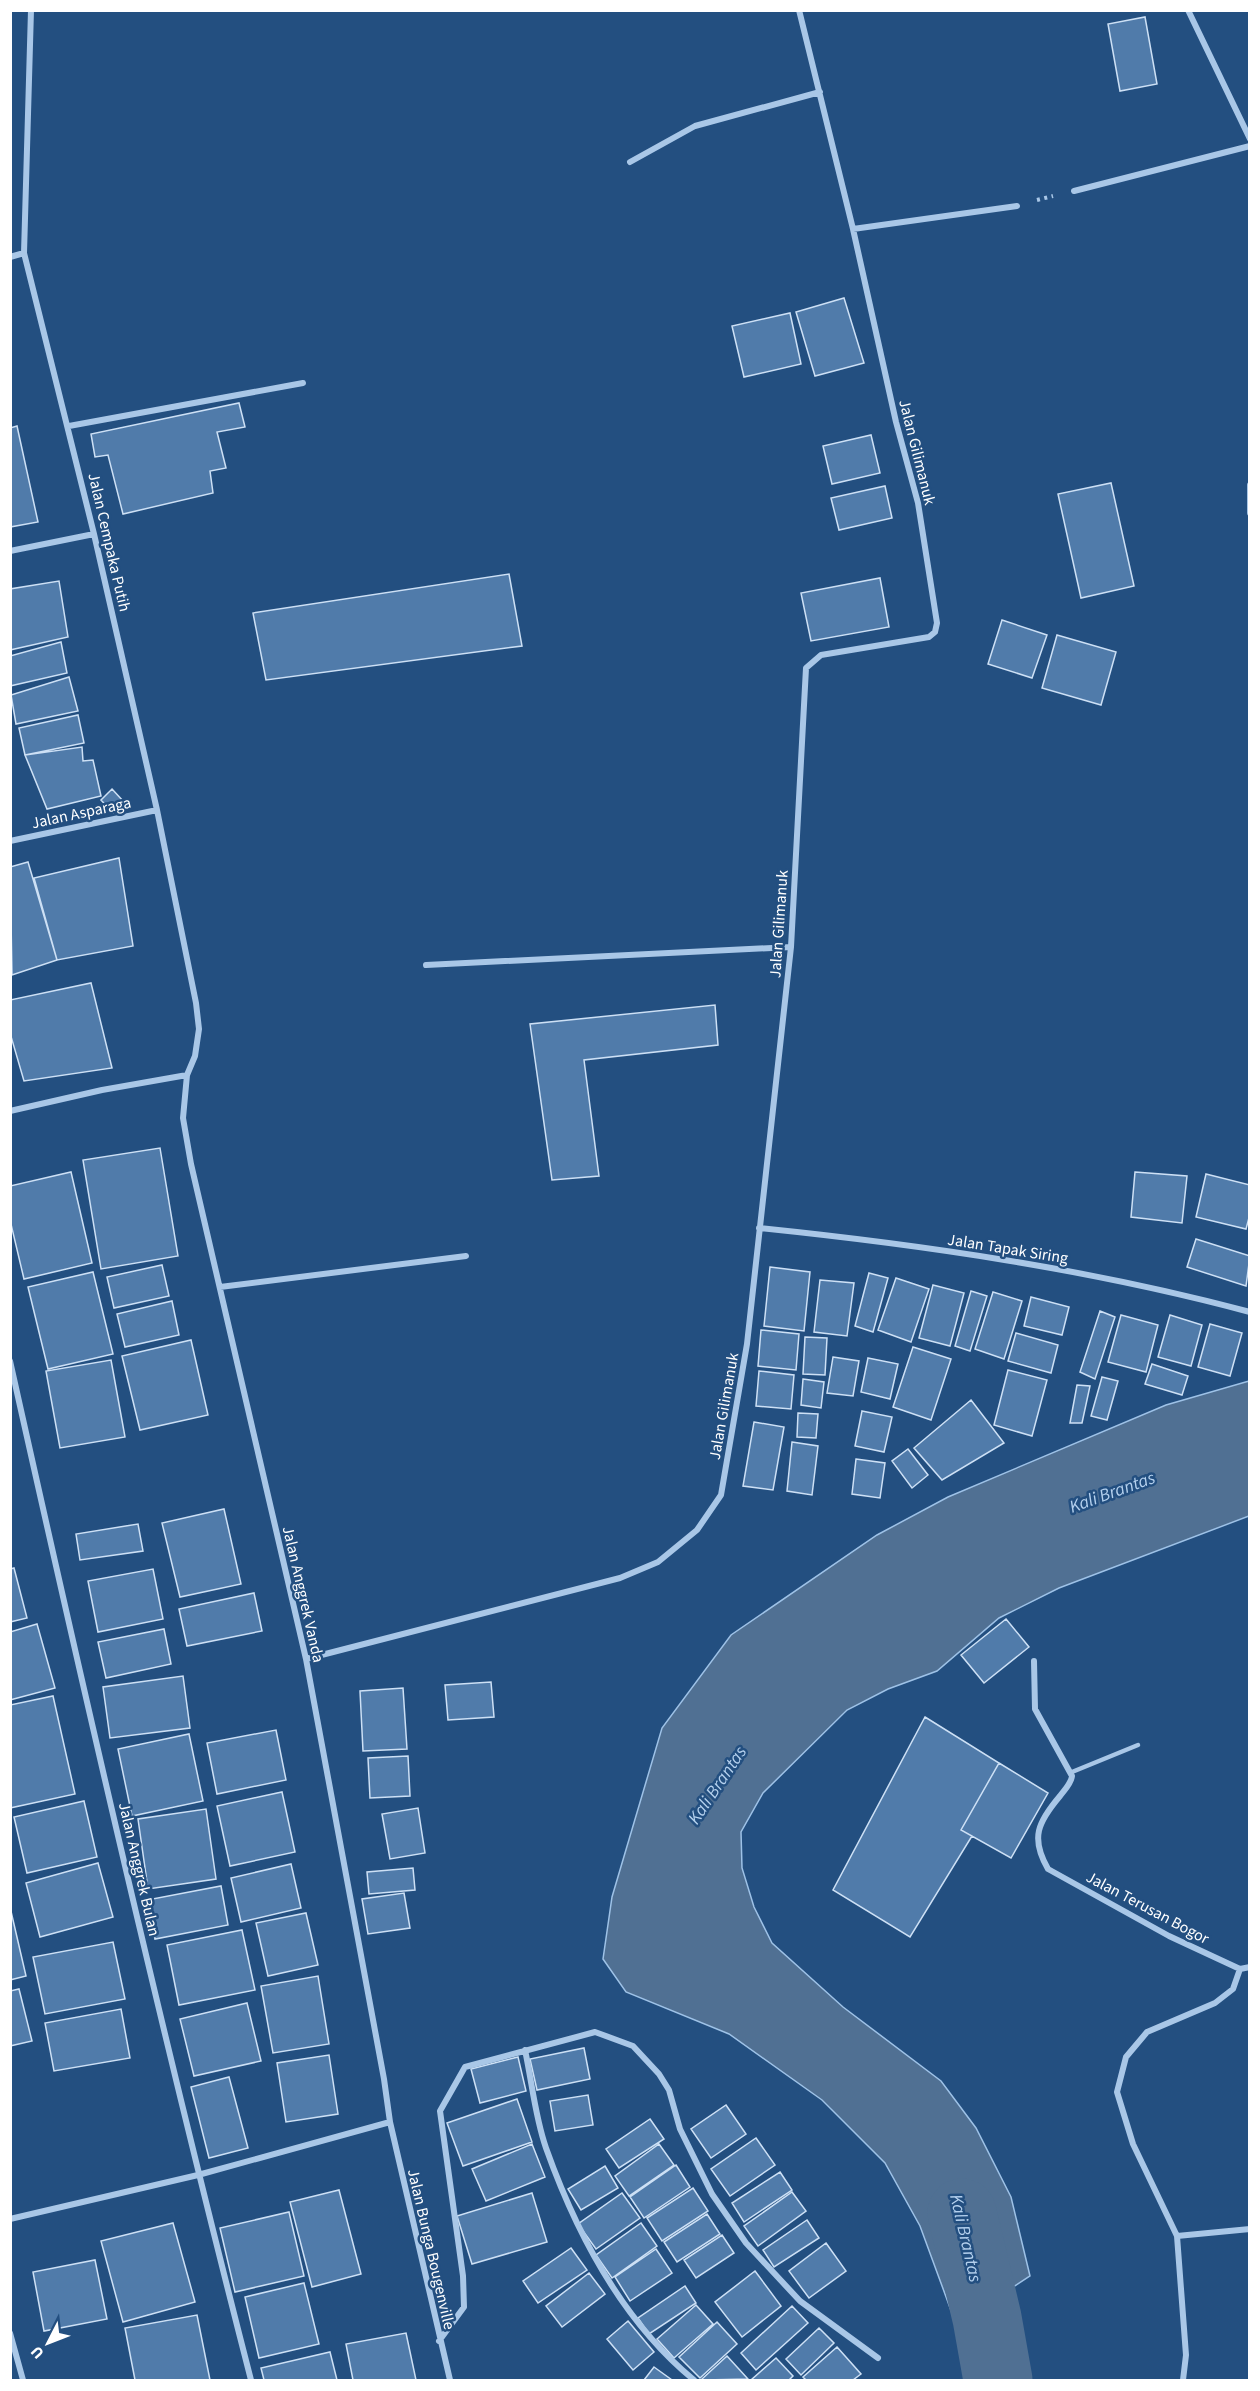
<svg xmlns="http://www.w3.org/2000/svg" width="1260" height="2391" font-family="'Source Sans 3',sans-serif">
<rect width="100%" height="100%" fill="#234f80"/>
<!-- water -->
<path fill="#507093" stroke="#9ec2e7" stroke-width="1.5" d="M1249,1381v135l-190,72 -60,30 -62,53 -49,18 -41,21 -84,83 -22,39 1,36 12,39 18,36 71,64 98,74 35,47 35,69 19,79 -74,48 -36,-98 -35,-63 -63,-63 -93,-66 -103,-42 -23,-33 9,-62 50,-169 69,-93 146,-100 71,-38 218,-92z"/>
<g fill="none" stroke-linecap="round" stroke-linejoin="round">
<!-- river -->
<path stroke="#507093" stroke-width="69" d="M962,2213l25,105 11,62"/>
</g>
<!-- building -->
<path fill="#507baa" stroke="#cde0f5" stroke-width="1.5" d="M1145,17l12,67 -37,7 -12,-67z
M844,298l20,65 -49,13 -19,-64z
M790,313l11,51 -57,13 -12,-51z
M239,403l6,24 -28,5 9,36 -16,3 3,22 -90,21 -15,-59 -13,2 -4,-23z
M17,426l21,96 -28,5v-99z
M871,435l9,38 -48,11 -9,-38z
M1111,483l23,103 -53,12 -23,-104z
M885,486l7,32 -53,12 -8,-32z
M509,574l13,72 -256,34 -13,-67z
M880,578l9,49 -78,14 -10,-48z
M59,581l9,56 -58,13v-61z
M1002,620l45,15 -15,43 -44,-14z
M1057,635l59,17 -15,53 -59,-17z
M61,642l6,31 -57,13v-30z
M69,677l9,34 -62,13 -5,-29z
M78,715l6,28 -59,12 -6,-27z
M82,747l1,14 10,-1 8,36 -54,13 -22,-54z
M112,789l12,13 -11,11 -12,-13z
M119,858l14,88 -76,14 -23,-82z
M28,862l29,98 -45,15 -2,-108z
M91,983l21,85 -88,13 -14,-48v-33z
M715,1005l3,40 -134,15 15,116 -47,4 -22,-156z
M160,1148l18,108 -77,13 -18,-109z
M71,1172l21,91 -68,16 -14,-59v-34z
M1135,1172l52,4 -5,47 -51,-6z
M1206,1174l44,11v29l-4,15 -50,-12z
M1196,1239l54,17 -4,30 -59,-19z
M162,1265l7,31 -55,12 -7,-31z
M770,1267l40,5 -6,59 -40,-5z
M93,1272l20,82 -65,15 -20,-82z
M869,1273l19,5 -15,54 -18,-6z
M896,1278l33,11 -18,53 -33,-12z
M820,1280l34,3 -7,53 -33,-4z
M933,1285l31,8 -14,53 -31,-8z
M971,1291l16,5 -17,55 -15,-5z
M993,1292l29,9 -18,58 -29,-10z
M1031,1297l38,10 -7,28 -38,-9z
M172,1301l7,34 -54,12 -8,-33z
M1100,1311l15,6 -20,62 -15,-7z
M1121,1315l37,10 -12,47 -38,-10z
M1170,1315l32,10 -11,41 -33,-9z
M1210,1324l32,9 -12,43 -32,-9z
M761,1330l38,4 -3,36 -38,-4z
M1016,1333l42,12 -7,28 -43,-12z
M805,1337l22,1 -2,37 -22,-1z
M191,1340l17,75 -68,15 -18,-74z
M913,1347l38,12 -20,61 -38,-13z
M833,1357l26,4 -6,35 -26,-3z
M868,1358l30,6 -8,35 -29,-7z
M111,1360l14,77 -65,11 -14,-77z
M1152,1364l36,12 -6,19 -37,-11z
M1008,1370l39,10 -15,56 -38,-11z
M759,1371l35,4 -3,34 -35,-3z
M1102,1377l16,4 -11,39 -16,-4z
M803,1379l21,3 -3,26 -20,-3z
M1077,1385l13,1 -8,37h-12z
M971,1400l33,43 -62,37 -28,-32z
M862,1411l30,6 -8,35 -29,-6z
M798,1413l20,1 -2,24 -19,-1z
M754,1422l30,5 -11,63 -30,-4z
M792,1442l26,4 -6,49 -25,-4z
M908,1449l20,26 -16,13 -20,-27z
M856,1459l29,4 -5,35 -28,-4z
M224,1509l17,75 -61,13 -18,-74z
M138,1524l5,27 -63,9 -4,-26z
M14,1568l13,50 -17,4v-53z
M153,1569l10,50 -65,13 -10,-51z
M254,1593l8,38 -75,15 -8,-37z
M1006,1619l23,28 -45,36 -23,-28z
M37,1624l18,64 -45,12v-68z
M164,1629l7,35 -65,14 -8,-36z
M183,1676l7,52 -80,10 -7,-51z
M491,1682l3,35 -46,3 -3,-35z
M403,1688l4,61 -44,2 -3,-60z
M53,1696l22,98 -65,14v-103z
M925,1717l74,46 -38,67 11,6 -62,101 -77,-47z
M276,1730l10,50 -69,14 -10,-51z
M189,1734l14,67 -71,15 -14,-67z
M408,1756l2,40 -40,2 -2,-40z
M999,1763l49,30 -37,65 -50,-28z
M282,1792l13,60 -65,14 -13,-60z
M84,1801l13,56 -70,16 -13,-56z
M418,1808l7,45 -35,6 -8,-45z
M206,1809l10,70 -68,10 -10,-70z
M98,1863l15,54 -73,20 -14,-54z
M291,1864l10,44 -60,14 -10,-44z
M413,1868l2,22 -46,4 -2,-22z
M221,1886l7,39 -73,14 -8,-39z
M404,1893l6,35 -42,6 -6,-35z
M10,1907l16,69 -16,4z
M306,1913l12,52 -50,11 -12,-53z
M242,1930l13,60 -76,15 -12,-60z
M113,1942l12,57 -80,15 -12,-57z
M318,1976l11,68 -56,9 -12,-67z
M19,1989l13,52 -22,5v-55z
M247,2003l14,58 -67,15 -14,-57z
M121,2009l9,49 -76,13 -9,-48z
M584,2048l6,31 -53,11 -7,-31z
M329,2055l9,59 -52,8 -9,-59z
M518,2057l8,34 -46,12 -9,-34z
M229,2077l19,71 -39,10 -18,-71z
M588,2095l5,30 -38,6 -5,-30z
M517,2099l15,43 -69,24 -16,-43z
M726,2105l20,29 -35,24 -20,-29z
M650,2119l14,20 -45,29 -13,-19z
M756,2138l19,27 -45,31 -19,-27z
M532,2144l13,33 -59,24 -14,-32z
M659,2144l15,21 -45,31 -14,-20z
M676,2165l14,22 -46,31 -14,-21z
M605,2166l13,22 -37,22 -13,-21z
M780,2172l12,18 -48,32 -12,-19z
M693,2188l15,23 -46,30 -15,-23z
M339,2190l22,84 -49,13 -22,-85z
M792,2192l14,19 -48,35 -14,-20z
M532,2193l15,49 -75,22 -15,-48z
M622,2193l18,25 -44,31 -18,-25z
M289,2212l15,64 -69,16 -15,-64z
M707,2214l13,20 -43,28 -13,-20z
M807,2220l12,18 -45,29 -11,-17z
M173,2223l22,79 -72,20 -22,-81z
M641,2223l16,23 -45,32 -16,-23z
M722,2235l12,18 -38,25 -12,-18z
M826,2243l20,28 -37,27 -20,-27z
M571,2248l16,22 -49,33 -15,-22z
M656,2249l16,24 -42,28 -15,-24z
M95,2260l12,59 -63,12 -11,-59z
M755,2271l26,35 -39,31 -27,-35z
M589,2273l16,21 -43,33 -16,-21z
M304,2283l15,61 -60,14 -14,-61z
M685,2286l11,17 -47,31 -11,-16z
M696,2305l17,19 -39,34 -17,-19z
M792,2306l16,17 -52,47 -15,-17z
M197,2315l13,65h-75l-10,-52z
M628,2321l26,31 -21,18 -26,-31z
M717,2322l20,22 -37,34 -21,-21z
M819,2328l15,15 -33,32 -15,-16z
M406,2333l10,47h-63l-7,-36z
M837,2347l24,27 -8,6h-47l-3,-3z
M330,2352l7,28h-73l-3,-12z
M727,2356l21,23 -44,1 -2,-1z
M776,2358l17,18 -4,4h-38z
M654,2367l18,13h-28z"/>
<g fill="none" stroke-linecap="round" stroke-linejoin="round">
<!-- path -->
<path stroke="#a9c7e7" stroke-width="4" stroke-dasharray="3 4.5" stroke-linecap="butt" d="M1037,200l16,-4"/>
<!-- service -->
<path stroke="#a9c7e7" stroke-width="4.5" d="M1072,1772l66,-27"/>
<!-- minor -->
<path stroke="#a9c7e7" stroke-width="6" d="M31,10l-7,243 70,281 63,276 39,193 3,26 -4,27 -8,19 -4,43 8,46 115,495 78,420 6,43 60,258
M1188,10l62,129
M630,162l65,-36 125,-34
M1074,191l176,-45
M853,229l164,-23
M10,257l14,-4
M69,426l234,-43
M1250,485v28
M10,551l84,-17
M10,841l147,-31
M426,965l365,-18
M10,1111l92,-21 85,-15
M759,1228c165,17 330,41 491,84
M220,1287l246,-31
M10,1361c76,341 154,681 241,1019
M306,1659l314,-81 38,-16 39,-32 24,-35 26,-151 44,-397 15,-279 15,-13 108,-18 6,-5 2,-9 -19,-120 -22,-81 -43,-193 -54,-219
M1034,1661l1,48 37,67c-1,8 -7,13 -12,20 -22,26 -30,42 -12,73l121,67 71,33 10,-2
M525,2050c7,32 10,67 21,98 31,87 76,173 148,232
M10,2219l188,-44 192,-53
M1177,2236l73,-7
M10,2333l13,47
M439,2341l25,-34 -1,-31 -23,-165 25,-44 130,-35 38,14 26,28 10,16 11,39 32,65 34,49 54,58 78,57
M1183,2380l3,-25 -9,-119 -44,-92 -16,-52 9,-35 21,-25 68,-29 18,-14 7,-20"/>
</g>
<g text-anchor="middle" stroke-width="5" stroke-linejoin="round" paint-order="stroke">
<!-- street labels -->
<g font-size="16" fill="#fff" stroke="#234f80">
<text transform="translate(918 452) rotate(76)" y="6">Jalan Gilimanuk</text>
<text transform="translate(110 542) rotate(77)" y="6">Jalan Cempaka Putih</text>
<text transform="translate(81 812) rotate(-12)" y="6">Jalan Asparaga</text>
<text transform="translate(778 924) rotate(-86)" y="6">Jalan Gilimanuk</text>
<text transform="translate(1008 1248) rotate(9)" y="6">Jalan Tapak Siring</text>
<text transform="translate(723 1406) rotate(-80)" y="6">Jalan Gilimanuk</text>
<text transform="translate(304 1594) rotate(77)" y="6">Jalan Anggrek Vanda</text>
<text transform="translate(140 1869) rotate(77)" y="6">Jalan Anggrek Bulan</text>
<text transform="translate(1148 1907) rotate(28)" y="6">Jalan Terusan Bogor</text>
<text transform="translate(432 2249) rotate(77)" y="6">Jalan Bunga Bougenville</text>
</g>
<!-- water labels -->
<g font-size="18" font-style="italic" fill="#b5d1ee" stroke="#234f80">
<text transform="translate(1112 1492) rotate(-20)" y="6">Kali Brantas</text>
<text transform="translate(717 1785) rotate(-56)" y="6">Kali Brantas</text>
<text transform="translate(966 2238) rotate(77)" y="6">Kali Brantas</text>
</g>
</g>
<!-- border -->
<rect width="1260" height="2391" fill="none" stroke="#ffffff" stroke-width="24"/>
<!-- north arrow -->
<g transform="translate(48 2343) rotate(228)" stroke="#234f80" stroke-width="4.5" paint-order="stroke">
<path d="M0-4.5L10 22L0 15L-10 22Z" fill="#ffffff"/>
<text y="-9" font-size="16" font-weight="bold" text-anchor="middle" fill="#ffffff">U</text>
</g>
</svg>
